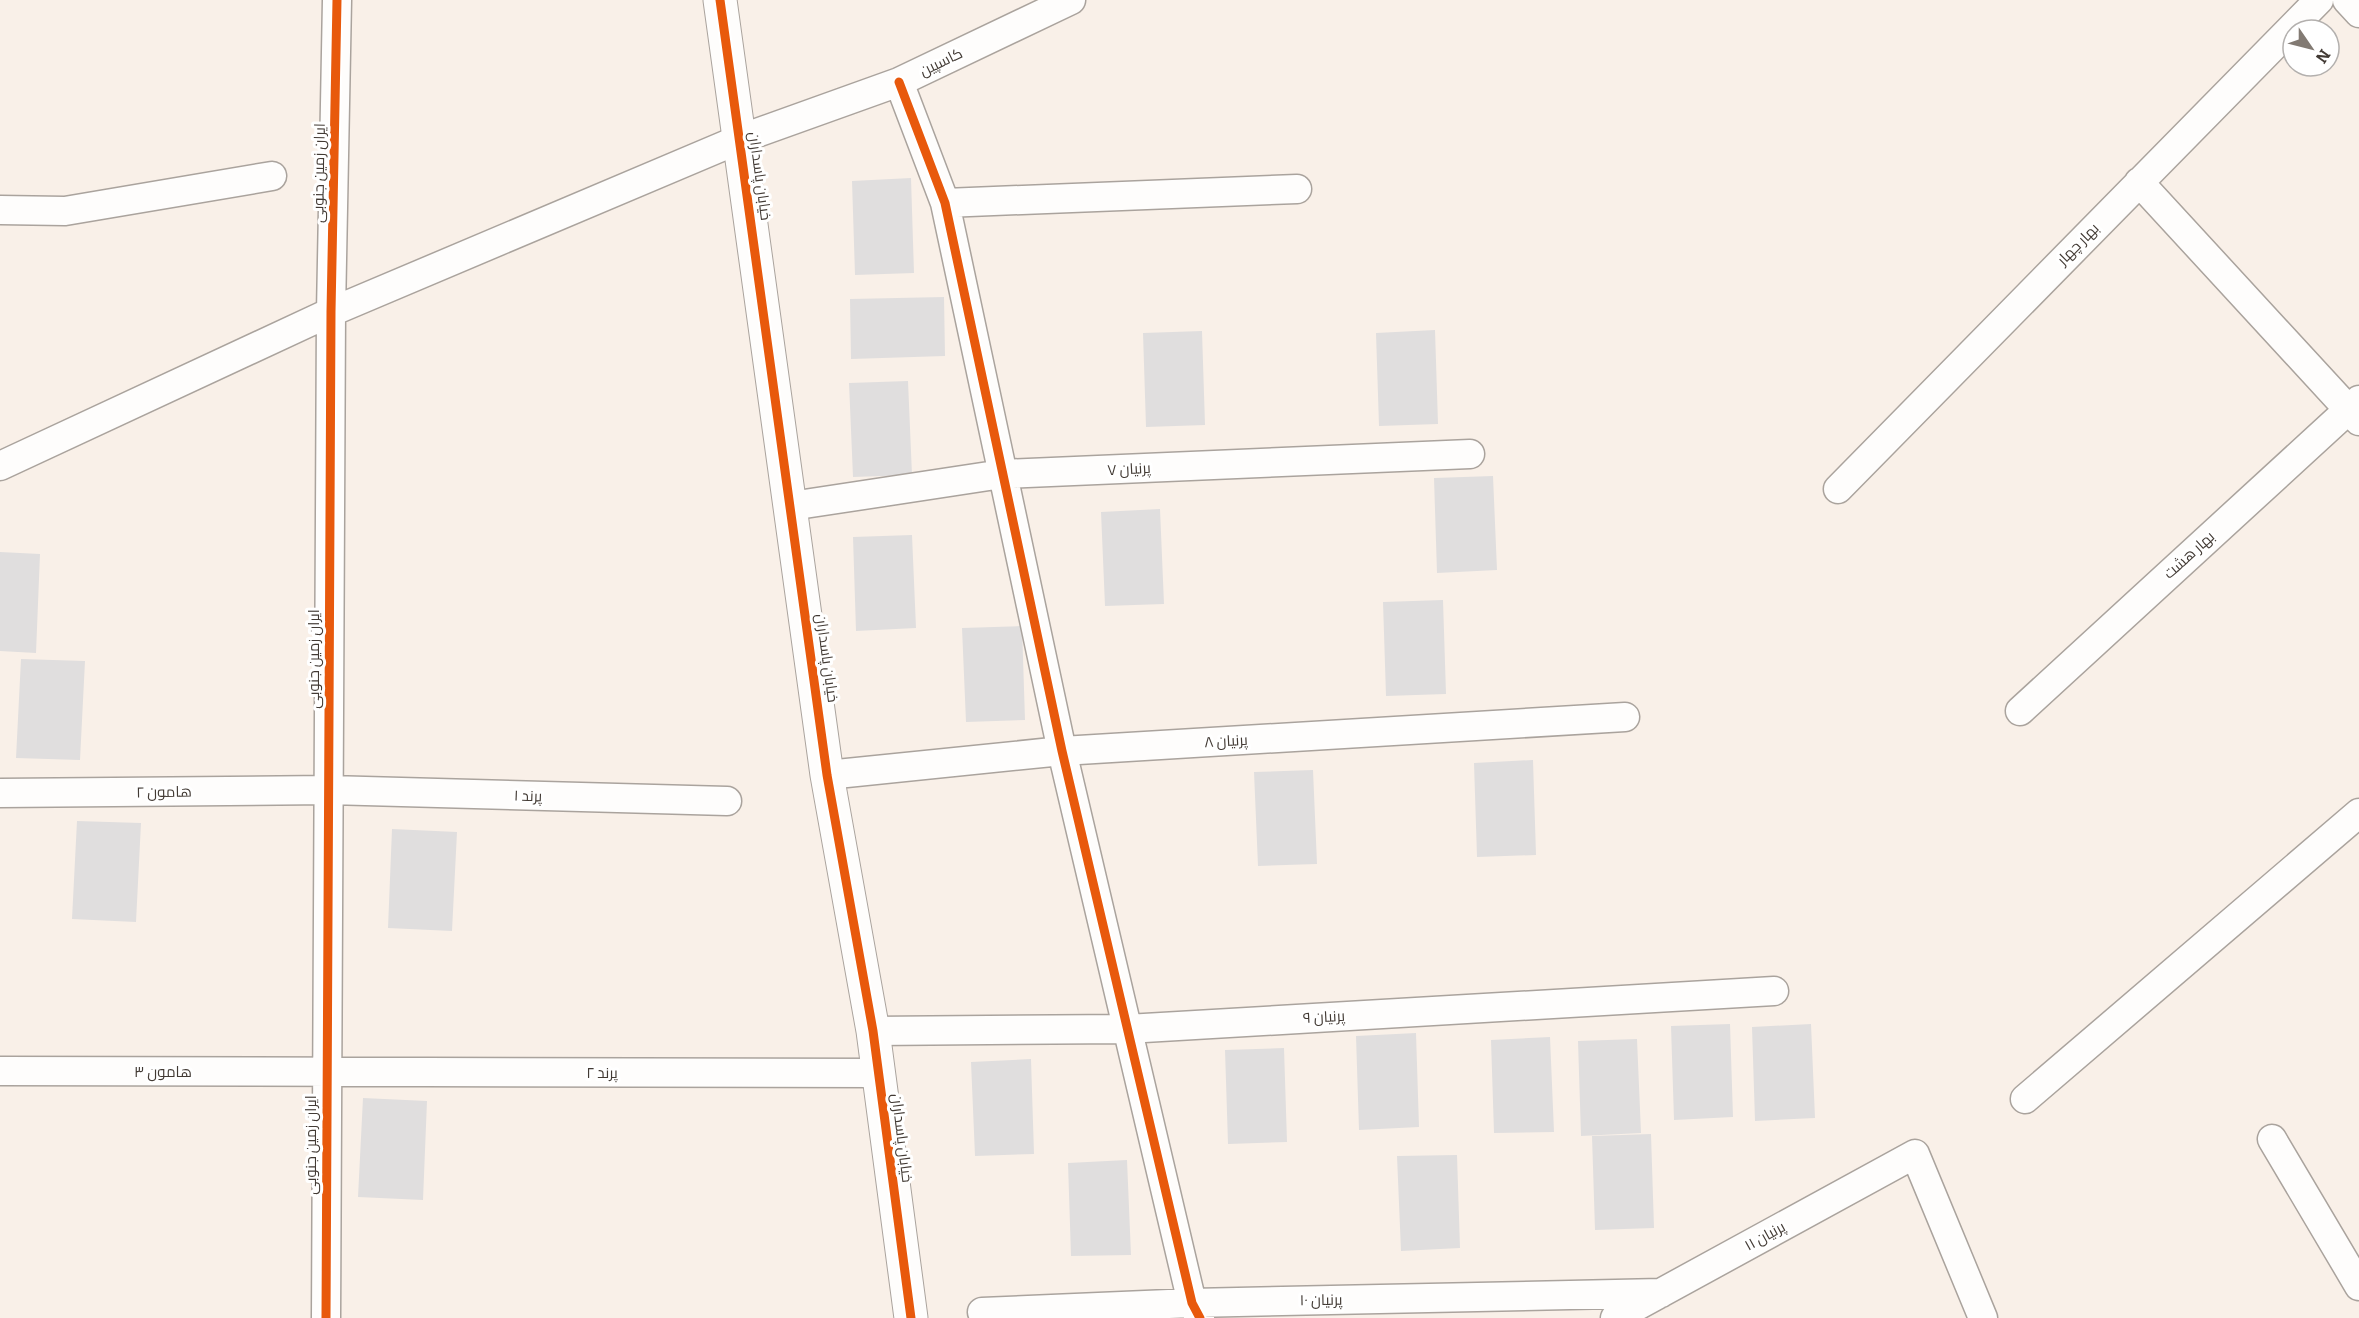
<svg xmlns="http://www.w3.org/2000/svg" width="2359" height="1318" font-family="Bitter,Cairo,serif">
<rect width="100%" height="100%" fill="#f9f0e8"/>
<!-- building -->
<path fill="#e0dede" d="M911,178l3,95 -59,2 -3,-94z
M944,297l1,59 -94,3 -1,-60z
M1435,330l3,94 -59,2 -3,-93z
M1202,331l3,94 -59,2 -3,-94z
M908,381l4,94 -59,2 -4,-94z
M1493,476l4,94 -60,3 -3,-95z
M1160,509l4,95 -59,2 -4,-94z
M912,535l4,93 -60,3 -3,-94z
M0,552l40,2 -4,99 -36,-2z
M1443,600l3,94 -60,2 -3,-94z
M1022,626l3,94 -59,2 -4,-94z
M21,659l64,2 -5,99 -64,-2z
M1533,760l3,95 -59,2 -3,-94z
M1313,770l4,94 -59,2 -4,-94z
M77,821l64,2 -5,99 -64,-3z
M392,829l65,3 -5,99 -64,-3z
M1730,1024l3,93 -59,3 -3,-94z
M1811,1024l4,94 -60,3 -3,-94z
M1416,1033l3,94 -60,3 -3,-94z
M1550,1037l4,95 -60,1 -3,-93z
M1637,1039l4,94 -60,3 -3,-95z
M1284,1048l3,94 -59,2 -3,-94z
M1031,1059l3,95 -59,2 -4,-94z
M363,1098l64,3 -4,99 -65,-3z
M1651,1134l3,94 -59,2 -3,-94z
M1457,1155l3,93 -59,3 -4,-95z
M1127,1160l4,95 -60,1 -3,-93z"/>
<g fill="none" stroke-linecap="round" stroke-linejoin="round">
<defs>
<path id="minor" d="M2347,0l12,13
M899,82l46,121 117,548 130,552 8,15
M2139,182l220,239
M945,203l352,-14
M0,210l65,1 207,-35
M0,466l331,-154 409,-173 159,-57 172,-82
M1838,489l481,-489
M791,506l211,-32 468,-20
M2020,711l339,-311
M827,775l235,-24 563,-34
M0,793l329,-3 398,11
M873,1031l254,-2 647,-38
M0,1071l879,2
M2025,1099l334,-286
M2272,1139l87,147
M982,1312l210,-9 469,-10
M326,1318l5,-1006 6,-312
M1615,1318l300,-164 68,164"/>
<path id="tertiary" d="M720,0l107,775 46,256 38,287"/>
</defs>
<!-- minor casing -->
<use href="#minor" stroke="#aaa39d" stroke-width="31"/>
<!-- tertiary casing -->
<use href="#tertiary" stroke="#aaa39d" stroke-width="35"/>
<!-- minor -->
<use href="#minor" stroke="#fefdfc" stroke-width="28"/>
<!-- tertiary -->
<use href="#tertiary" stroke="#fefdfc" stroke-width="33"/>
<defs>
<path id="cycleway" d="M720,0l107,775 46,256 38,287
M899,82l46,121 117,548 130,552 8,15
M326,1318l5,-1006 6,-312"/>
</defs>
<!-- cycleway casing -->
<use href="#cycleway" stroke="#fff" stroke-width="13"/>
<!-- cycleway -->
<use href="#cycleway" stroke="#e8590c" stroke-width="9"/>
</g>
<g text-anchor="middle" stroke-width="6" stroke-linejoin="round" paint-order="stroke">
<!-- street labels -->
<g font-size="15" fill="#423a34" stroke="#fff">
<text transform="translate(941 62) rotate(-26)" y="5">کاسپین</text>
<text transform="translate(319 173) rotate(-89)" y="5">ایران زمین جنوبی</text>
<text transform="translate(760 176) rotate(82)" y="5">خیابان پاسداران</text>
<text transform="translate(2078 244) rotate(-45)" y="5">بهار چهار</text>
<text transform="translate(1129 469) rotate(-3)" y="5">پرنیان ۷</text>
<text transform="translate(2189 555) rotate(-42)" y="5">بهار هشت</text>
<text transform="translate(827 658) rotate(82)" y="5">خیابان پاسداران</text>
<text transform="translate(314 659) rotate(-90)" y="5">ایران زمین جنوبی</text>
<text transform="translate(1226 741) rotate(-3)" y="5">پرنیان ۸</text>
<text transform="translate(164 792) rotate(-1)" y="5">هامون ۲</text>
<text transform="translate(528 796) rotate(2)" y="5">پرند ۱</text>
<text transform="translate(1324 1017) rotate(-3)" y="5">پرنیان ۹</text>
<text x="163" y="1077">هامون ۳</text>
<text x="602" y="1078">پرند ۲</text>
<text transform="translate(902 1138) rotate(83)" y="5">خیابان پاسداران</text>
<text transform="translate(311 1145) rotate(-90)" y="5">ایران زمین جنوبی</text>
<text transform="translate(1765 1236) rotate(-29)" y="5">پرنیان ۱۱</text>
<text transform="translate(1321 1300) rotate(-1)" y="5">پرنیان ۱۰</text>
</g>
</g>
<!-- north arrow -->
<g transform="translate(2311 48) rotate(125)"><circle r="28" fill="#ffffff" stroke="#b3b0ae" stroke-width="1.5"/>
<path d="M0-4.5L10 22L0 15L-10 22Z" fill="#827a73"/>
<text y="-9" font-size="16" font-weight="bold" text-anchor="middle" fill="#423a34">N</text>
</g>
</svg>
